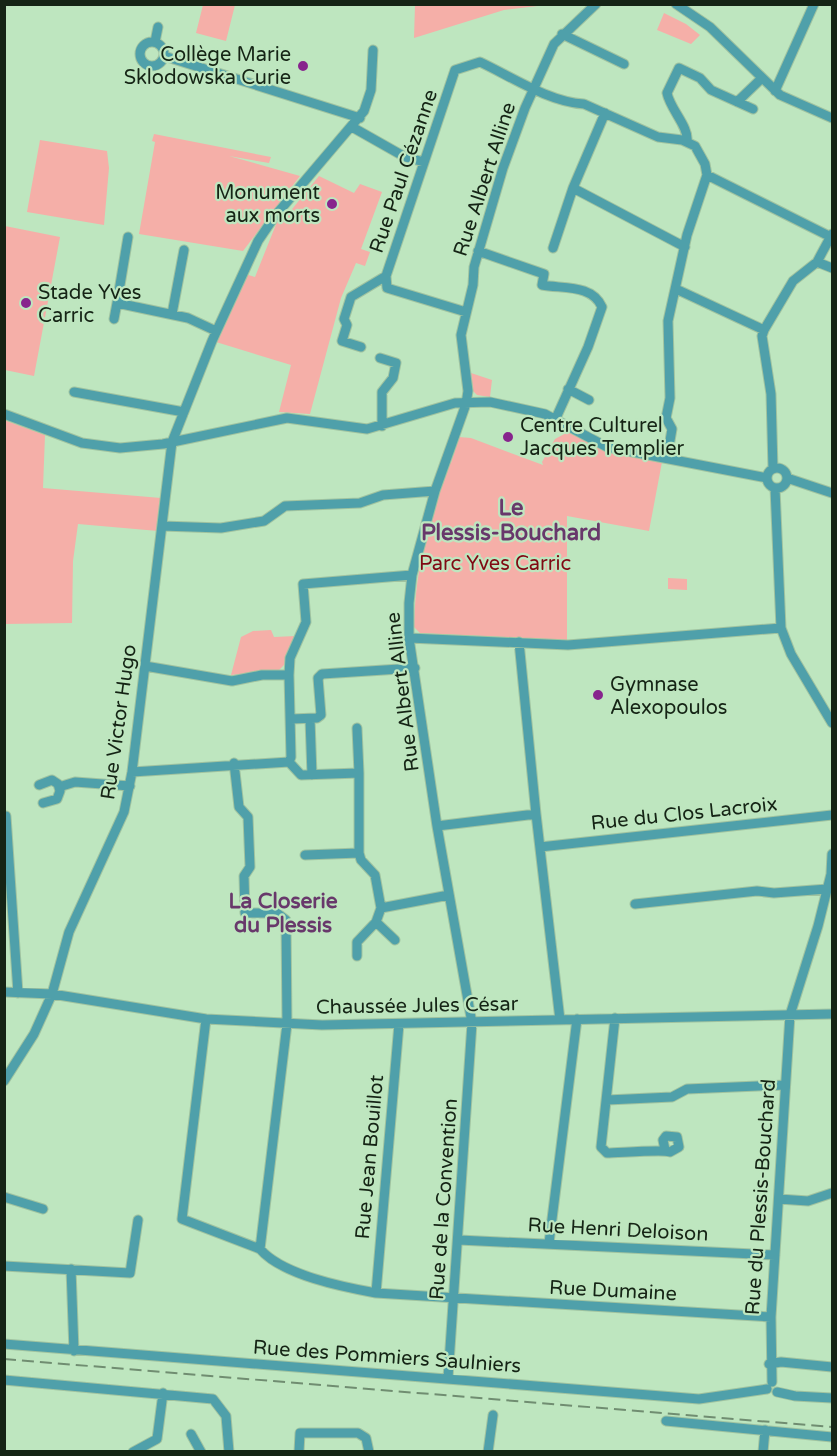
<svg xmlns="http://www.w3.org/2000/svg" width="837" height="1456" font-family="'Varela Round',sans-serif">
<rect width="100%" height="100%" fill="#bee6bf"/>
<!-- green -->
<path fill="#f5afa8" d="M203,5h32l-9,36 -30,-8z
M415,5v-1l131,1 -42,5 -90,28z
M664,13l22,11 14,11 -9,9 -34,-14z
M154,134l117,23 -2,6 -40,-7 71,20 -57,75 -104,-17 16,-92 -3,-1z
M40,140l67,11 2,17 -5,57 -77,-13z
M319,176l35,17 6,-9 22,8 -21,57 9,3 -5,14 -9,-3 -15,35 -31,116 -31,-2 12,-47 -75,-23 29,-68 10,3 22,-55 3,-5 4,2z
M5,226l55,11 -26,139 -29,-6z
M471,373l21,7 -2,17 -13,-2 -4,-4z
M4,420l41,15 -2,53 118,10 -3,33 -80,-7 -5,37 -1,62 -67,1z
M568,432l38,19 56,11 -13,69 -82,-15v124l-147,-7 -6,-6c1,-55 15,-113 32,-165l5,1 8,-26 12,1 72,27 -1,-3 13,-23z
M668,578l19,1v11l-19,-1z
M271,630l3,7 22,-1 -12,29 -6,6 -47,4 10,-38 12,-6z"/>
<g fill="none" stroke-linecap="round" stroke-linejoin="round">
<defs>
<path id="minor" d="M676,4l34,23 70,68 52,23
M562,34l62,30
M140 54a12 12 0 1 1 24 0a12 12 0 1 1-24 0Z
M155,42l3,-15
M164,56l196,62
M775,91l39,-87
M737,102l24,-23
M352,127l53,30 19,5
M687,141c2,-14 -17,-32 -20,-48l12,-25 21,10 11,12 42,19
M707,175l124,62
M573,188l112,59
M128,237l-11,66 71,15 28,13
M553,248l20,-60 32,-75
M478,251l66,23 -2,11c21,4 50,-1 60,22l-14,40 -32,71
M817,262l15,6
M676,289l88,41
M466,312l-79,-24 -1,-12 69,-206 25,-8c32,15 69,40 104,42l74,33 24,3 13,6 10,18 2,11 -20,60 -19,86 2,77 -4,20 6,11 -5,29
M172,314l12,-64
M114,319l3,-16
M361,347l-19,-6 5,-16 -3,-6 7,-22 35,-21
M380,358l16,5 -3,15 -11,14v34
M568,389l21,11
M74,392l110,20
M4,414l78,29 38,5 43,-4 124,-26 80,11 88,-26 35,-1 55,12 62,33 160,31
M767 478a10 10 0 1 1 20 0a10 10 0 1 1-20 0Z
M773,469l-2,-75 -9,-58 2,-6 29,-49 24,-19 15,-28
M787,478l45,15
M775,488l6,140 10,26 41,69
M162,526l59,2 43,-7 21,-15 75,-3 23,-8 52,-4
M409,638l159,7 213,-17
M519,642l17,172
M145,666l87,15 30,-6h27l1,-17 16,-36 -3,-38 109,-9
M291,719l26,-1 4,-3 -3,-37 4,-4 93,-6
M310,719l2,56
M357,728l2,45
M289,762l12,13 58,-2v80l2,7 14,15 6,33 68,-13
M234,763l5,44 9,10 2,50 -6,9 1,37h32l9,7 1,104 -27,225
M132,772l157,-10 2,-5 -2,-82
M39,785l13,-5 6,4 2,7 -3,8 -14,4
M59,787l16,-5 55,4
M6,816l12,177
M437,826l99,-12 24,206
M540,847l292,-32
M305,855l54,-2
M635,904l122,-13 17,2 53,-4
M376,922l19,18
M357,956v-14l19,-20 5,-14
M4,992l48,2 154,25 116,6 510,-11
M615,1018l-14,129 6,6c11,0 56,-4 63,-1l9,-5 -2,-10 -11,-1 -3,4 2,10
M206,1019l-24,200 78,30c22,26 83,38 116,44l395,24
M4,1081l30,-47 18,-40 17,-62 55,-120 8,-40 40,-330 40,-101 46,-100 17,-25 89,-105 7,-21 2,-40
M607,1100l65,-3 15,-8 98,-4
M4,1197l39,12
M779,1199l29,2 24,-8
M459,1240l316,15
M549,1243l28,-224
M4,1266l126,7 8,-53
M71,1269l3,82
M376,1293l23,-269
M4,1344l695,55 68,-10
M769,1364l12,-2 51,5
M448,1378l24,-355 -35,-197 -28,-188v-35l3,-28 23,-84 31,-87 2,-13 -7,-56 12,-50 1,-18 29,-99 22,-60 29,-64 42,-40
M4,1380l209,19 13,17 3,36
M772,1382l-1,-65 19,-302 28,-89 13,-52 1,-20
M777,1392l18,4 37,2
M666,1421l166,16
M191,1434l10,18
M133,1452l24,-13 6,-46
M299,1452l1,-19h58l8,5 3,14
M488,1452l5,-37
M763,1452l2,-22"/>
</defs>
<!-- minor casing -->
<use href="#minor" stroke="#a0c3a0" stroke-width="11"/>
<!-- minor -->
<use href="#minor" stroke="#4fa0aa" stroke-width="9"/>
<!-- rail -->
<path stroke="#708d71" stroke-width="2" stroke-dasharray="12 6" stroke-linecap="butt" d="M4,1359l828,68"/>
</g>
<!-- markers -->
<g fill="#87248d" stroke="#bee6bf" stroke-width="2">
<circle cx="303" cy="66" r="6"/>
<circle cx="332" cy="204" r="6"/>
<circle cx="26" cy="303" r="6"/>
<circle cx="508" cy="437" r="6"/>
<circle cx="598" cy="695" r="6"/>
</g>
<g text-anchor="middle" stroke-width="4.5" stroke-linejoin="round" paint-order="stroke">
<!-- poi labels -->
<g font-size="20" fill="#152415" stroke="#bee6bf" text-anchor="start">
<text x="291" y="61" text-anchor="end">Collège Marie<tspan x="291" dy="23">Sklodowska Curie</tspan></text>
<text x="320" y="199" text-anchor="end">Monument<tspan x="320" dy="23">aux morts</tspan></text>
<text x="38" y="299">Stade Yves<tspan x="38" dy="23">Carric</tspan></text>
<text x="520" y="432">Centre Culturel<tspan x="520" dy="23">Jacques Templier</tspan></text>
<text x="610" y="691">Gymnase<tspan x="610" dy="23">Alexopoulos</tspan></text>
</g>
<!-- street labels -->
<g font-size="20" fill="#152415" stroke="#bee6bf">
<text transform="translate(403 171) rotate(-71)" y="7">Rue Paul Cézanne</text>
<text transform="translate(484 179) rotate(-72)" y="7">Rue Albert Alline</text>
<text transform="translate(402 692) rotate(-97)" y="7">Rue Albert Alline</text>
<text transform="translate(118 722) rotate(-82)" y="7">Rue Victor Hugo</text>
<text transform="translate(684 813) rotate(-6)" y="7">Rue du Clos Lacroix</text>
<text transform="translate(417 1005) rotate(-1)" y="7">Chaussée Jules César</text>
<text transform="translate(369 1157) rotate(-85)" y="7">Rue Jean Bouillot</text>
<text transform="translate(760 1197) rotate(-86)" y="7">Rue du Plessis-Bouchard</text>
<text transform="translate(443 1199) rotate(-86)" y="7">Rue de la Convention</text>
<text transform="translate(618 1229) rotate(3)" y="7">Rue Henri Deloison</text>
<text transform="translate(613 1290) rotate(3)" y="7">Rue Dumaine</text>
<text transform="translate(387 1356) rotate(4)" y="7">Rue des Pommiers Saulniers</text>
</g>
<!-- park labels -->
<g font-size="20" fill="#800913" stroke="#bee6bf">
<text x="495" y="570">Parc Yves Carric</text>
</g>
<!-- neighbourhood labels -->
<g font-size="21" font-weight="bold" fill="#68386b" stroke="#bee6bf">
<text x="283" y="908">La Closerie<tspan x="283" dy="24">du Plessis</tspan></text>
</g>
<!-- quarter labels -->
<g font-size="22" font-weight="bold" fill="#68386b" stroke="#bee6bf">
<text x="511" y="515">Le<tspan x="511" dy="25">Plessis-Bouchard</tspan></text>
</g>
</g>
<!-- border -->
<rect width="837" height="1456" fill="none" stroke="#152415" stroke-width="12"/>
</svg>
